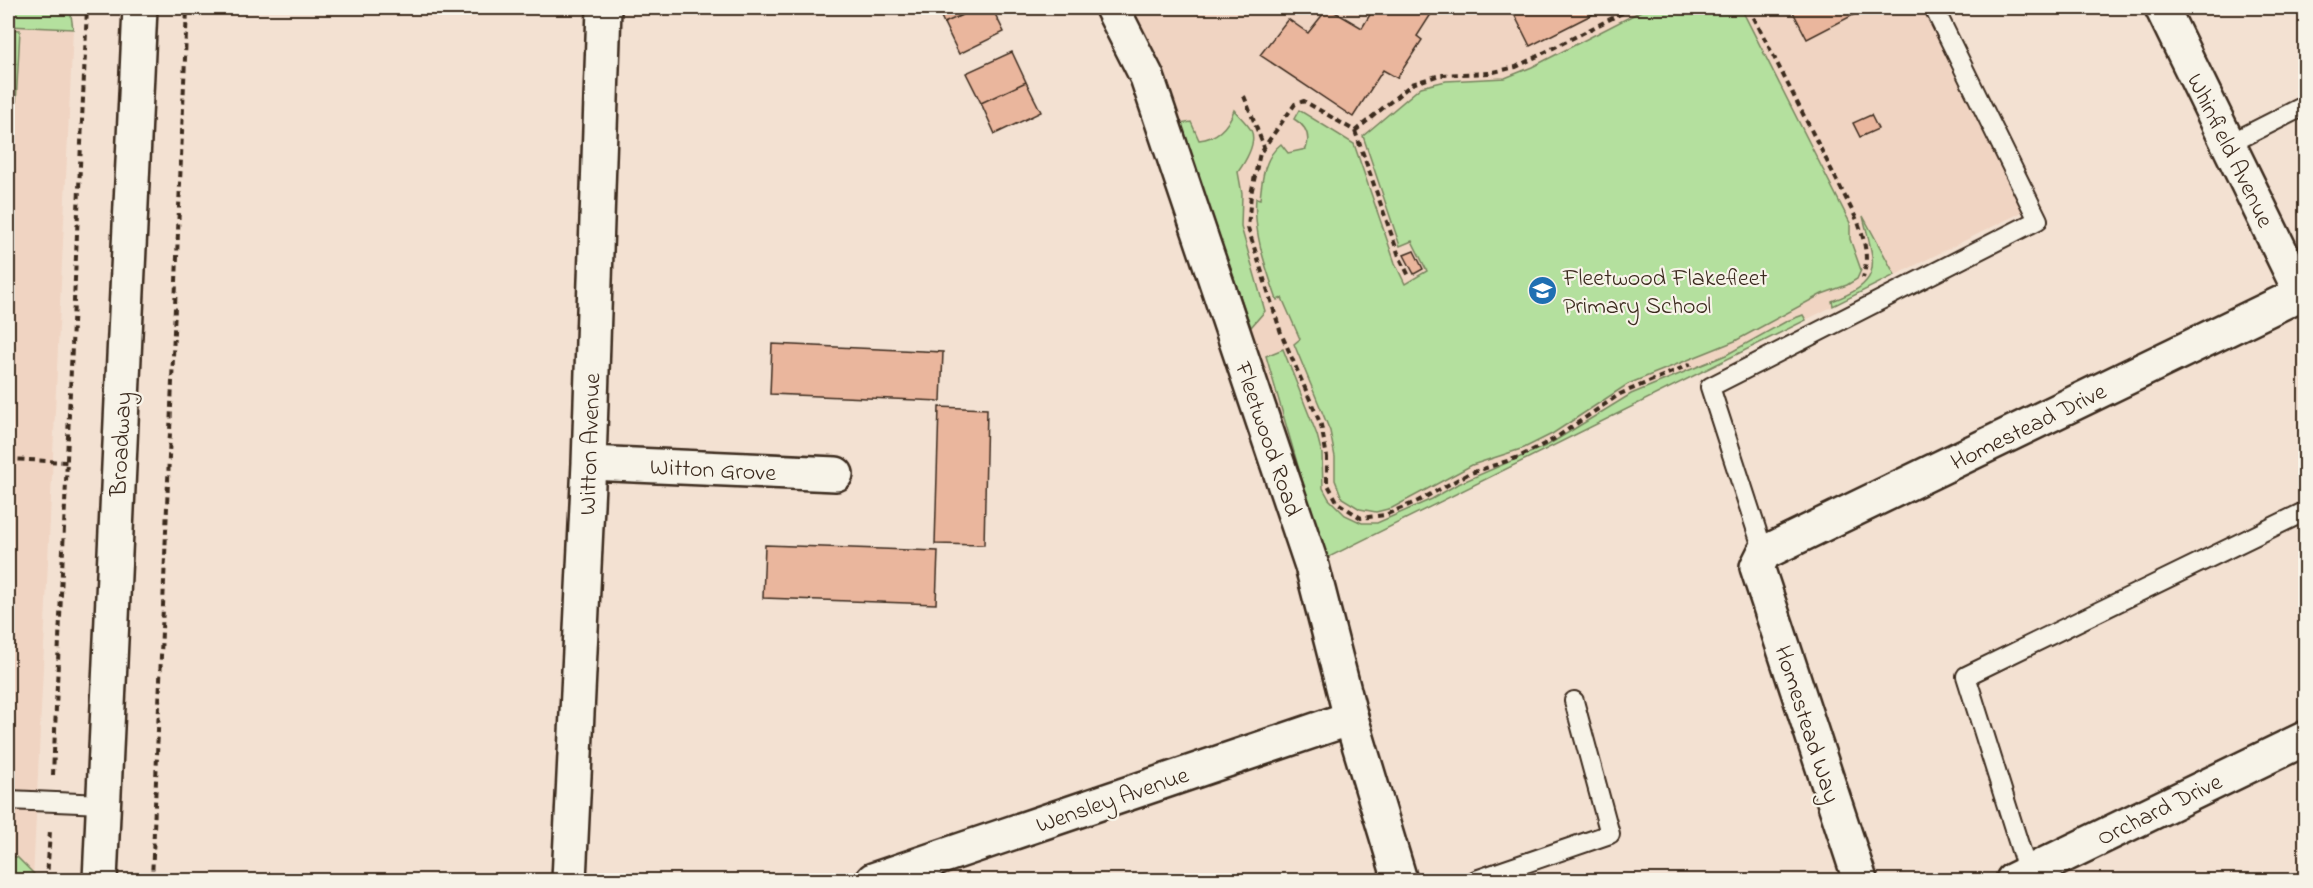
<svg xmlns="http://www.w3.org/2000/svg" width="2313" height="888" font-family="'Indie Flower',sans-serif">
<rect width="100%" height="100%" fill="#f3e1d2"/>
<filter id="ink" filterUnits="userSpaceOnUse"><feTurbulence type="fractalNoise" baseFrequency=".0167" numOctaves="2"/><feDisplacementMap in="SourceGraphic" scale="12" xChannelSelector="R" yChannelSelector="G"/><feConvolveMatrix kernelMatrix="1 2 1 2 8 2 1 2 1" color-interpolation-filters="sRGB"/></filter>
<g filter="url(#ink)">
<!-- built -->
<path fill="#f0d4c2" d="M1112,8h812l100,203 -712,355z
M8,26l65,3 -40,851h-25z"/>
<!-- green -->
<path fill="#b4e09e" stroke="#78855e" stroke-width="1.5" d="M8,8h62l3,21 -65,-3z
M1647,8h94l109,215v16l11,31 -4,9 -10,6 -25,9 -87,47 -107,43 -76,50 -28,14 -52,17 -80,43 -16,4 -16,-3 -18,-11 -7,-18v-23l-5,-26 -36,-87 6,-5 -18,-41 -5,2c-11,-32 -24,-67 -21,-102l4,1c2,-20 4,-42 21,-55l7,9 18,-4c5,-14 0,-23 -12,-30l5,-9 55,34 41,119 10,21 22,-13 -15,-30 -12,5 -37,-110 58,-49 25,-6 59,-3 27,-11z
M8,29l12,1 -12,224z
M1234,110c5,6 13,13 17,20 6,12 -6,32 -13,42l4,22 -1,33 24,84 -14,16 -71,-203 11,-2 8,18c19,-2 29,-13 35,-30z
M1863,216l32,59 -62,31 -1,-5c54,-20 42,-37 31,-85z
M1803,315l3,5 -481,239 -59,-203 17,-7 34,86 5,19 1,34 6,11 16,16 17,8h15l55,-24 24,-14 92,-40 83,-51 95,-39 61,-34z
M8,856l9,1 17,17 -1,6h-25z"/>
<!-- building -->
<path fill="#eab69d" stroke="#3b2a1e" stroke-width="1.5" d="M937,8h41l-34,15z
M978,8h14l12,24 -45,22 -15,-31z
M1328,8l34,20 12,-20h61l-18,28 5,4 -25,38 -14,-8 -30,47 -93,-62 28,-36 20,14z
M1511,8h94l-75,38z
M1791,8h71l1,2 -56,29z
M1012,52l14,30 -45,21 -15,-30z
M1026,82l15,30 -46,22 -14,-31z
M1871,115l7,14 -18,8 -7,-14z
M1414,251l9,18 -9,5 -10,-19z
M772,344l171,8 -2,49 -171,-7z
M939,407l48,2 -3,136 -49,-1z
M765,545l173,6 -2,53 -173,-6z"/>
<g fill="none" stroke-linecap="round" stroke-linejoin="round">
<defs>
<path id="lane" d="M2229,144l77,-39
M1764,553l-54,-166 328,-167 -104,-212
M8,800l95,4
M2028,873l-62,-197 340,-165
M1476,880l134,-46 -36,-133"/>
<path id="street" d="M2162,8l139,285
M589,463l247,11
M569,880l20,-417 15,-455
M873,880l478,-162
M1860,880l-103,-313 7,-14 542,-262
M2013,880l293,-142"/>
<path id="secondary" d="M1112,8l35,69 165,489 39,152 49,162"/>
<path id="primary" d="M100,880l40,-872"/>
</defs>
<!-- lane casing -->
<use href="#lane" stroke="#3b2a1e" stroke-width="22"/>
<!-- street casing -->
<use href="#street" stroke="#3b2a1e" stroke-width="38"/>
<!-- secondary casing -->
<use href="#secondary" stroke="#3b2a1e" stroke-width="38"/>
<!-- primary casing -->
<use href="#primary" stroke="#3b2a1e" stroke-width="38"/>
<!-- path -->
<path stroke="#3b2a1e" stroke-width="4" stroke-dasharray="6 4.5" stroke-linecap="butt" d="M1632,8l-116,59 -27,6 -49,2 -28,9 -57,47 -51,-30 -9,3 -35,49 -9,41 -3,34 33,105 40,92 6,32v26l11,20 23,15 24,-3 33,-14 50,-27 51,-17 35,-18 66,-45 71,-30
M1749,8l109,214c7,20 11,35 5,56
M1244,96l20,51
M1355,131l44,125 10,20
M8,459l59,3
M53,775l34,-767
M47,880l3,-50
M152,880l35,-872"/>
<!-- lane -->
<use href="#lane" stroke="#f7f3e8" stroke-width="18"/>
<!-- street -->
<use href="#street" stroke="#f7f3e8" stroke-width="33"/>
<!-- secondary -->
<use href="#secondary" stroke="#f7f3e8" stroke-width="33"/>
<!-- primary -->
<use href="#primary" stroke="#f7f3e8" stroke-width="33"/>
</g>
</g>
<!-- icons -->
<defs>
<symbol id="school-disc" viewBox="-11 -11 22 22"><circle r="9.5" fill="#1f6fb2" stroke="#f7f3e8"/><path d="M0-5L7-2L0 1L-7-2ZM-4 1L0 2.5L4 1V4Q0 6-4 4Z" fill="#fff"/></symbol>
</defs>
<g fill-rule="evenodd">
<use href="#school-disc" x="1526" y="274" width="33" height="33"/>
</g>
<g text-anchor="middle" stroke-width="4.5" stroke-linejoin="round" paint-order="stroke">
<!-- street labels -->
<g font-size="24" fill="#3b2a1e" stroke="#f7f3e8">
<text transform="translate(2231 150) rotate(64)" y="8">Whinfield Avenue</text>
<text transform="translate(2028 426) rotate(-26)" y="8">Homestead Drive</text>
<text transform="translate(1269 439) rotate(71)" y="8">Fleetwood Road</text>
<text transform="translate(120 444) rotate(-87)" y="8">Broadway</text>
<text transform="translate(589 444) rotate(-88)" y="8">Witton Avenue</text>
<text transform="translate(713 469) rotate(3)" y="8">Witton Grove</text>
<text transform="translate(1808 724) rotate(72)" y="8">Homestead Way</text>
<text transform="translate(1112 799) rotate(-19)" y="8">Wensley Avenue</text>
<text transform="translate(2159 809) rotate(-26)" y="8">Orchard Drive</text>
</g>
<!-- poi labels -->
<g font-size="24" fill="#3b2a1e" stroke="#f7f3e8" text-anchor="start">
<text x="1563" y="285">Fleetwood Flakefleet<tspan x="1563" dy="28">Primary School</tspan></text>
</g>
</g>
<!-- margin -->
<rect width="2313" height="888" fill="none" stroke="#f7f3e8" stroke-width="30"/>
<rect x="15" y="15" width="2283" height="858" fill="none" stroke="#3b2a1e" stroke-width="2" filter="url(#ink)"/>
</svg>
